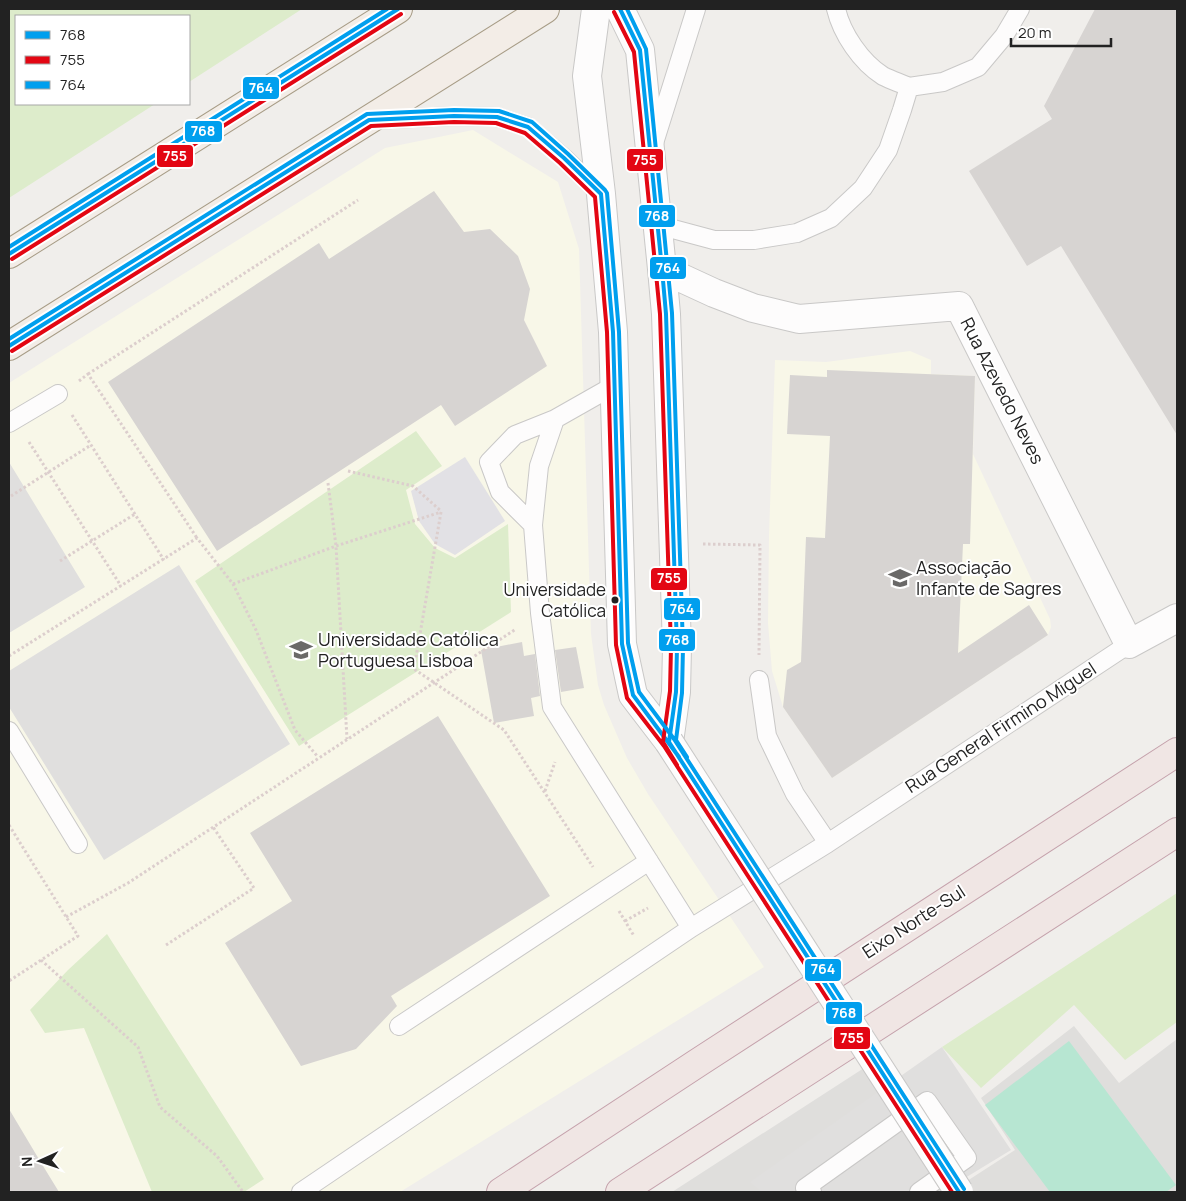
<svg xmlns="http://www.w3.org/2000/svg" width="1186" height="1201" font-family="Manrope,sans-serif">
<rect width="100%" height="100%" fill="#f0eeeb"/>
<!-- residential -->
<path fill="#dfdedc" d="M1074,1026l45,57 58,-44v153h-227l65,-42 -34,-52z
M864,1068l83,124h-275z"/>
<!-- education -->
<path fill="#f8f7e8" d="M473,130l85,52 21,67 12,385 7,51 6,20 23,53 21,36 116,173 -364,225h-391v-809l376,-235z
M910,351l21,9v14l44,2 -2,78 77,165 1,8 -3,8 -216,143 -49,-71 -11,-36 -4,-48 1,-87 6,-176 51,2z"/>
<!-- grass -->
<path fill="#ddeccb" d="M9,9h293l-113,73v-66h-173v88h139l-146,94z
M416,431l26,35 -36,24 9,34 20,24 20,10 53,-34 3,88 -212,134 -104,-165z
M1177,893v129l-52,38 -51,-55 -93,83 -39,-41z
M107,934l157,245 -20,13h-92l-68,-164 -39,5 -15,-23 38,-40z"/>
<!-- pitch -->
<path fill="#b7e6d2" d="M1069,1041l107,144 -10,7h-116l-65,-87z"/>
<!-- parking -->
<path fill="#e0dfde" d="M9,462l76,125 -76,46z
M179,565l111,179 -186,116 -95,-153v-36z
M942,1047l69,103 -69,42h-180l-12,-10z"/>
<!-- plaza -->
<path fill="#e2e1e5" d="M465,457l40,64 -50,34 -20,-11 -16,-23 -8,-30z"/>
<!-- building -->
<path fill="#d7d4d2" d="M1095,9h82v426l-116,-189 -34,20 -58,-95 83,-52 -8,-13z
M434,191l30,41 26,-3 28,27 12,33 -6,31 23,46 -92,60 -14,-21 -224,146 -109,-169 211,-139 10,16z
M827,370l148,6 -5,168h-7l-5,109 71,-48 19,30 -216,143 -49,-71 4,-37 14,-8 5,-125 19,1 5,-102 -43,-2 3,-59 37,2z
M522,642l2,14 11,-2 5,42 -9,2 3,18 -40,7 -13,-73z
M576,647l8,41 -23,4 -6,-42z
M438,716l112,180 -159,100 6,10 -41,43 -55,17 -76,-123 67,-42 -42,-68z
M9,1109l31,52 19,31h-50z"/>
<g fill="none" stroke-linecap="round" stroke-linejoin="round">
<defs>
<path id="service" d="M836,9c6,25 25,53 47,67 8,4 17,7 26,11
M372,120l82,-4 43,1 31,10 36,31 37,36
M654,143l42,-134
M658,225l56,15h40l43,-7 34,-15 32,-30 25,-38 14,-40 7,-23 34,-5 35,-15 26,-31 16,-27
M615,385l-60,34 -16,47 -6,59 7,88 12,94 139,221
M9,423l49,-29
M533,525l-33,-33 -11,-30 26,-27 40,-16
M759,680l8,56 28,58 33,49
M9,731l69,113
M399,1026l250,-165
M301,1192l390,-264 137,-85 301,-199
M812,1192l-7,-4 122,-87 40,57 -48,34"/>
<path id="minor" d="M596,9l-9,67 14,118 12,138 9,312 11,51 36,47
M620,9l20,41 22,219 4,45 11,333 -1,45 -7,50
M662,269l52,24 39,15 46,11 160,-13 170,338 48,-26"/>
<path id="primary" d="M9,254l389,-245
M9,346l536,-337"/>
<path id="trunk" d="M501,1192l198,-130 478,-310
M620,1192l557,-360"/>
</defs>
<!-- service casing -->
<use href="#service" stroke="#c9c8c7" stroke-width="20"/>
<!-- minor casing -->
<use href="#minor" stroke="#c9c8c7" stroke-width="30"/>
<!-- primary casing -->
<use href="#primary" stroke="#a79c86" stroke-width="30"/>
<!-- trunk casing -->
<use href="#trunk" stroke="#c5a2ac" stroke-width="30"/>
<!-- path -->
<path stroke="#dccecd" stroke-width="3" stroke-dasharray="2.5 2.5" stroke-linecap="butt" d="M88,374l270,-174
M79,381l9,-7 109,164
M72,415l92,145
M29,442l92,144
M348,471l65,15 28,25
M328,483l8,63 11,193
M11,496l80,-51
M441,512l-27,157 90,61 89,137
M703,544l57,1 -1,110
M60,561l75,-47
M233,584l103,-38 105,-34
M9,656l188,-118 36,46 23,46 39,100 23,27
M545,791l10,-29
M9,825l69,111 -69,45
M619,911l15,25
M66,917l62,-34 388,-254
M625,921l23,-13
M166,945l88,-57 -41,-61
M41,960l97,87 22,60 57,49 26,36"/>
<!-- service -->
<use href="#service" stroke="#fdfcfc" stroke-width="18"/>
<!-- minor -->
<use href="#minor" stroke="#fdfcfc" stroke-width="28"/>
<!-- primary -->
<use href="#primary" stroke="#f3ede7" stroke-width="28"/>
<!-- trunk -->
<use href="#trunk" stroke="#f0e6e4" stroke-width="28"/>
<defs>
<path id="minor-bridge" d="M669,742l290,450"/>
</defs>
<!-- minor-bridge casing -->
<use href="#minor-bridge" stroke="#c9c8c7" stroke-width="30" stroke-linecap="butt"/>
<!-- minor-bridge -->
<use href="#minor-bridge" stroke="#fdfcfc" stroke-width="28"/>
<defs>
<path id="bus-1" d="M620,9l20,41 22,219 4,45 11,333 -1,45 -7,50 290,450
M601,194l12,138 9,312 11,51 46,62
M9,254l389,-245
M9,346l360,-226 85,-4 43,1 31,10 36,31 37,36"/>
<path id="bus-2" d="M614,12l20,40 26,262 11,333 -1,44 -7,51 14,23
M12,259l389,-245
M12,351l359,-225 83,-4 42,1 29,10 35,30 35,34 12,135 9,313 11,53 37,48 288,446"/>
<path id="bus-3" d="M627,9l19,40 26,264 11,334 -1,46 -6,47 11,17
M9,247l378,-238
M9,339l358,-225 87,-4 45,1 33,11 36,32 37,36 2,3 12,139 9,311 11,49 35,47 290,450"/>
</defs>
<!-- bus-1 casing -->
<use href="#bus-1" stroke="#fff" stroke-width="8"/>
<!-- bus-2 casing -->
<use href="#bus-2" stroke="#fff" stroke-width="8"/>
<!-- bus-3 casing -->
<use href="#bus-3" stroke="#fff" stroke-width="8"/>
<!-- bus-1 -->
<use href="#bus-1" stroke="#009fee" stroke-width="4"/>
<!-- bus-2 -->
<use href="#bus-2" stroke="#e30613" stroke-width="4"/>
<!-- bus-3 -->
<use href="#bus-3" stroke="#009fee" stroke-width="4"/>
</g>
<!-- icons -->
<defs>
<symbol id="school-bare" viewBox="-9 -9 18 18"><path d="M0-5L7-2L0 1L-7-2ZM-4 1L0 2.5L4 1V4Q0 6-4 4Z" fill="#6a6968" stroke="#fff" stroke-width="2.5" paint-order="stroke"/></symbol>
<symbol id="university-bare" viewBox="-9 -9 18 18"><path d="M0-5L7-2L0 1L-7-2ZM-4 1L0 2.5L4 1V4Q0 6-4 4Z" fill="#6a6968" stroke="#fff" stroke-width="2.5" paint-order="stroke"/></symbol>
</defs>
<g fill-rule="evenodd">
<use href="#school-bare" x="884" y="562" width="32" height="32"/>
<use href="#university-bare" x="285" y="634" width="32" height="32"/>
</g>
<!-- markers -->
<circle fill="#222" stroke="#fff" stroke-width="2" cx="615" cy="600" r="4.5"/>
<g text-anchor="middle" stroke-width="4" stroke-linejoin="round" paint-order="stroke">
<!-- bus labels -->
<g font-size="17" fill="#222" stroke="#fff" text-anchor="end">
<text x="606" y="596">Universidade<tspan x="606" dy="21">Católica</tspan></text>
</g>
<!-- street labels -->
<g font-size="18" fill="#222" stroke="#fff">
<text transform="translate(1002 391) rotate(63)" y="6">Rua Azevedo Neves</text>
<text transform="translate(1001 728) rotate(-33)" y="6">Rua General Firmino Miguel</text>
<text transform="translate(914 922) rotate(-33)" y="6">Eixo Norte-Sul</text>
</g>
<!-- poi labels -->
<g font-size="18" fill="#222" stroke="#fff" text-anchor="start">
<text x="916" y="574">Associação<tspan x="916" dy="21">Infante de Sagres</tspan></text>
<text x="318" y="646">Universidade Católica<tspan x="318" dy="21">Portuguesa Lisboa</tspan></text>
</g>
</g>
<g stroke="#fff" stroke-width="2">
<rect x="242" y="76" width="38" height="24" rx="5" fill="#009fee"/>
<rect x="184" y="120" width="39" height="23" rx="5" fill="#009fee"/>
<rect x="156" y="144" width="38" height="24" rx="5" fill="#e30613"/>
<rect x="626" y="148" width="38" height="24" rx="5" fill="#e30613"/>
<rect x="638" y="204" width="38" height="24" rx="5" fill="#009fee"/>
<rect x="649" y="256" width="38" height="24" rx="5" fill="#009fee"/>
<rect x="650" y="567" width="38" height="24" rx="5" fill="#e30613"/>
<rect x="663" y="597" width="38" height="24" rx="5" fill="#009fee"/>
<rect x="658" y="628" width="38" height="24" rx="5" fill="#009fee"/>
<rect x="804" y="958" width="38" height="24" rx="5" fill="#009fee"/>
<rect x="825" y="1001" width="38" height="24" rx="5" fill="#009fee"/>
<rect x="833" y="1026" width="38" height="24" rx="5" fill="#e30613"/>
</g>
<g font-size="14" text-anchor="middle" font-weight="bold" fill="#fff">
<text x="261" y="93">764</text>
<text x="203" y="136">768</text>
<text x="175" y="161">755</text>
<text x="645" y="165">755</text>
<text x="657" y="221">768</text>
<text x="668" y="273">764</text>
<text x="669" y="583">755</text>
<text x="682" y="614">764</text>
<text x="677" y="645">768</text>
<text x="823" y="974">764</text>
<text x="844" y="1018">768</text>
<text x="852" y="1043">755</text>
</g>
<!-- border -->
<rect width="1186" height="1201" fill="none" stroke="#222222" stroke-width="20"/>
<!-- legend -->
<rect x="15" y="15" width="175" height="90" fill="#ffffff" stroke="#a7a7a7"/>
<rect x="25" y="31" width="25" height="8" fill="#009fee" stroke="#a7a7a7"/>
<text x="60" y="40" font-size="15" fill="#222222">768</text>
<rect x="25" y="56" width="25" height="8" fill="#e30613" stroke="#a7a7a7"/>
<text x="60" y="65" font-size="15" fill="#222222">755</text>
<rect x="25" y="81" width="25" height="8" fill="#009fee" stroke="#a7a7a7"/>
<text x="60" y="90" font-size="15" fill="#222222">764</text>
<!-- north arrow -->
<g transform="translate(40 1161) rotate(267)" stroke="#ffffff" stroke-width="4" paint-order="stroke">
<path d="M0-4L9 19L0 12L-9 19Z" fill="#222222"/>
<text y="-8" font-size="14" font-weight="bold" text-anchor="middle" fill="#222222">N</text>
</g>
<!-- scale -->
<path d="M1011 38v8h100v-8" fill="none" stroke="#222222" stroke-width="2.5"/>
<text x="1018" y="38" font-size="15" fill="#222222" stroke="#ffffff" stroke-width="4" paint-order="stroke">20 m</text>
</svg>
